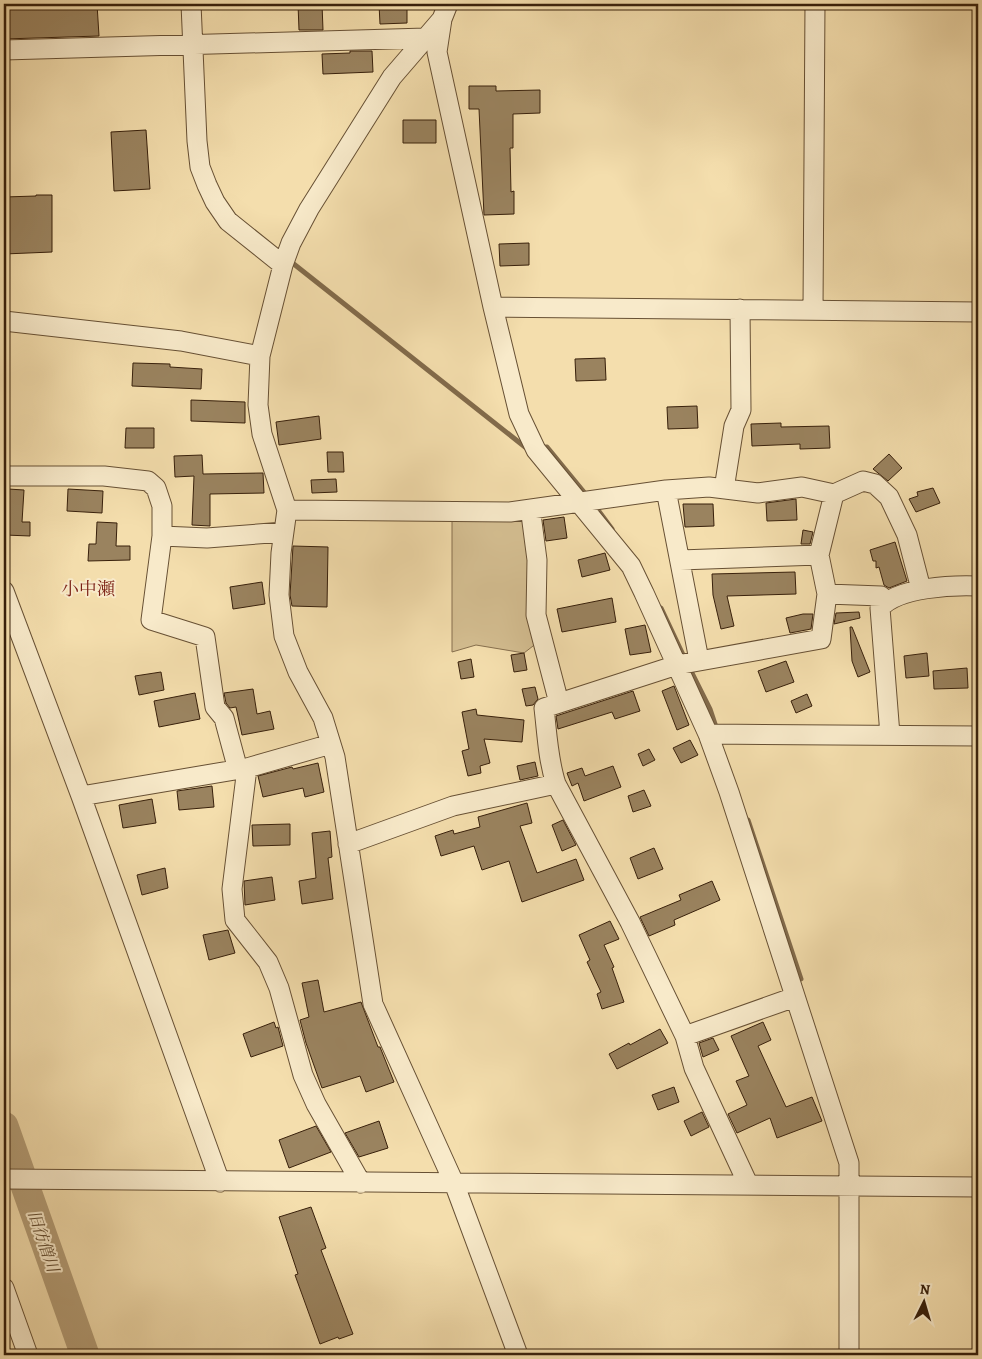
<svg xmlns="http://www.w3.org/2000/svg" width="982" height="1359" font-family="Alegreya,'Noto Serif JP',serif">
<rect width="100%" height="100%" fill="#f4dead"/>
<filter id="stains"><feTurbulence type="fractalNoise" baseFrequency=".004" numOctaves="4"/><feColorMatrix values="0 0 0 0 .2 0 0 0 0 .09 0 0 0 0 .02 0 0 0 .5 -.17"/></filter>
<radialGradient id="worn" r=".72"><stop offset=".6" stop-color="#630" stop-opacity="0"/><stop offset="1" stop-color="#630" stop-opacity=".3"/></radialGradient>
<!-- green -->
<path fill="#d4be91" stroke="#866f4e" d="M452,513l79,1 11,125 -18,14 -48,-8 -24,7z"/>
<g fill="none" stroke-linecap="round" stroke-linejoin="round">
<!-- stream -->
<path stroke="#826b4b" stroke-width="5" d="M290,261l235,186h4
M540,447h7l41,50
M595,506l17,23
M661,608l24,51
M689,667l21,42 7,21
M748,820l53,159"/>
<!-- river -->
<path stroke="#b49d76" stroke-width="29" d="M4,1126l81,229"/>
</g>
<!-- building -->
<path fill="#9a835f" stroke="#38200b" d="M4,4h93l2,32 -95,3z
M298,4h24l1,26h-24z
M379,4h28v19l-27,1z
M350,51h22l1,21 -50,2 -1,-20 28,-1z
M469,86h27v5l44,-1v23l-27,1v34h-3l1,44 3,-1v23l-30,1 -5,-106h-10z
M403,120h33v23h-33z
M146,130l4,59 -36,2 -3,-59z
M36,195h16v57l-48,2v-57l32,-1z
M529,243v22l-29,1 -1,-22z
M605,358l1,22 -30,1 -1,-22z
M133,363l37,1v3l32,2 -1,20 -69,-3z
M191,400l54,2v21l-54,-2z
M697,406l1,22 -30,1 -1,-22z
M319,416l2,23 -42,6 -3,-23z
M781,423v4l48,-1 1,22 -30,1v-5l-48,2 -1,-22z
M126,428h28v20h-29z
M327,452h16l1,20h-16z
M889,454l13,14 -14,13 -15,-12z
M202,455l1,19 60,-1 1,20 -54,1v32l-18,-1 2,-49 -19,1 -1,-21z
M336,479l1,13 -25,1 -1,-13z
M933,488l7,15 -24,9 -7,-13 9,-3 -1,-4z
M8,489l16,1 -2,32h8v14l-25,-1z
M68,489l35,2 -1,22 -35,-2z
M796,499l1,21 -30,1 -1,-18z
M683,504h30l1,22 -29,1z
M564,517l3,21 -21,3 -3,-21z
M97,522l20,1 -1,23h14v14l-42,1 1,-17h7z
M803,530l10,2 -3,12h-9z
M895,542l12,39 -18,7 -5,-3 -5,-18 -3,1v-7h-3l-3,-11z
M293,546l35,1 -1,60 -35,-1 -2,-11z
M605,553l5,17 -28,7 -4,-17z
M795,572l1,22 -69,2 7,30 -13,3 -8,-34 -1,-21z
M262,582l3,22 -32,5 -3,-22z
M612,598l4,24 -54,10 -5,-23z
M859,612l1,6 -26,6 2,-11z
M803,614h10l-2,15 -21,4 -4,-15z
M645,625l6,27 -21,3 -5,-26z
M850,627h2l18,45 -12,5 -6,-16z
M524,653l3,17 -13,2 -3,-17z
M927,653l2,23 -23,2 -2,-22z
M471,659l3,18 -13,2 -3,-17z
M786,661l8,21 -28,10 -8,-21z
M967,668l1,20 -34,1 -1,-18z
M161,672l3,18 -25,5 -4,-19z
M674,686l15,39 -12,5 -15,-39z
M535,687l3,12 -5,6 -7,1 -4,-17z
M253,689l4,25 13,-3 4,18 -32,6 -6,-28 -6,1 -4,-5 -2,-10z
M633,691l7,20 -25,8 -3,-7 -54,17 -2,-13z
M195,693l5,26 -41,8 -5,-26z
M807,694l5,12 -16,7 -5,-12z
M476,709l1,6 47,5 -2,22 -38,-3 6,24 -10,3 1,7 -13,3 -6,-25 7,-2 -7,-37z
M690,740l8,15 -17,8 -8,-15z
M649,749l6,11 -12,6 -5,-12z
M535,762l3,14 -18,4 -3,-14z
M318,763l6,29 -19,5 -2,-9 -40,9 -5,-21 34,-9 1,2z
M613,766l8,21 -37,14 -6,-18 -6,3 -5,-13 15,-5 3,8z
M212,786l2,21 -35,3 -2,-19z
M644,790l7,16 -18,6 -5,-16z
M152,799l4,24 -33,5 -4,-23z
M527,803l5,20 -12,3 17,47 39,-14 8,21 -62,22 -13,-41 -27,9 -8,-24 -33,10 -6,-20 18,-6 1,4 26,-7 -2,-10z
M563,820l13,25 -14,6 -10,-26z
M290,824v21l-37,1 -1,-21z
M330,831l2,26 -4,1 5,41 -31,5 -3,-23 17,-3 -4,-45z
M654,848l9,21 -25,10 -8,-21z
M165,868l3,20 -26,7 -5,-20z
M272,877l3,23 -30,5 -1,-24z
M712,881l8,19 -46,20 1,5 -26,11 -9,-19 41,-17 -2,-5z
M610,921l9,18 -15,6 10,22 -2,1 12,34 -22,7 -5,-15 4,-2 -14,-30 3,-2 -11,-25z
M228,930l7,23 -26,7 -6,-25z
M318,980l6,32 37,-10 17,45h2l14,35 -28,10 -6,-16 -38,12 -16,-45 -6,-23 9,-3 -7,-34z
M274,1022l2,6 2,-1 5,19 -32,11 -8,-23z
M763,1022l8,18 -13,6 28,61 26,-10 10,24 -45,17 -7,-20 -33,15 -9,-19 19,-9 -11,-24 13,-5 -18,-40z
M660,1029l8,14 -51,26 -8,-15 20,-11 1,2z
M713,1038l6,12 -16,7 -4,-14z
M674,1087l5,15 -21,8 -6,-15z
M702,1112l7,15 -18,9 -7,-15z
M379,1121l9,27 -29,9 -14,-24z
M316,1126l15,26 -42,16 -10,-28z
M311,1207l15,41 -5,2 32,84 -14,5 -1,-2 -18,7 -25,-69 3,-1 -19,-57z"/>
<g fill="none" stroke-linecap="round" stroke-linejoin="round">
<defs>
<path id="minor" d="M191,4l6,137 3,26 7,18 8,17 13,19 55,44
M448,4l-6,15 -5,33 56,255 26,107 17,36 95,116 13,27 64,141 21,58 120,371v192
M442,19l-50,58 -83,132 -18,34 -8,22 -23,91 -2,49 4,29 25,76 -6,43 -2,42 5,41 14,36 25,46 12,39 38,247 81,179 64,172
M4,50l422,-12
M493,307l485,5
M813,310l2,-306
M4,321l177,20 79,15
M4,476h100l44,5 8,7 6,18v30l45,2 77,-6
M724,489l10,-63 7,-16 -1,-101
M666,490l33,170
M532,509l-1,5 6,46 -1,55 23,88
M287,510l223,2 156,-22 43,-3 49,6 44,-6 32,7 29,-13 12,3 14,13 18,38 14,54
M162,536l-11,84 54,17 10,70 9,11 14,52
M819,555l15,-61
M680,560l139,-5 8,39 -6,45 -144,26 -133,43c3,25 4,52 12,76l74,138 55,114 9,32 54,116
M4,591l77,205 139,386
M827,594l54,2 4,6
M708,734l270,2
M890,735l-10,-127c18,-21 73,-23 98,-22
M247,768l-15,121 3,31 33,42 11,26 24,87 13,29 45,79
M81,796l166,-28 84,-24
M348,844l105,-38 103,-22
M685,1036l110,-39
M4,1179l974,8
M4,1288l24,67"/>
</defs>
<!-- minor casing -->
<use href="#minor" stroke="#675034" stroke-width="21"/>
<!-- minor -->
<use href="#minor" stroke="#f8eaca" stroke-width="19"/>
</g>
<g text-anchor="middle" stroke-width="4" stroke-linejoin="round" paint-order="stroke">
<!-- water labels -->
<g font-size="16" font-style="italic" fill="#634c30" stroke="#f8eaca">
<text transform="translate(44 1241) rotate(71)" y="6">旧彷僧川</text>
</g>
<!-- quarter labels -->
<g font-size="18" fill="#7a1f14" stroke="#f8eaca">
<text x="88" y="595">小中瀬</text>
</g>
</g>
<!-- margin -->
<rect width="982" height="1359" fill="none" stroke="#f4dead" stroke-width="20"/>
<rect x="5" y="5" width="972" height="1349" fill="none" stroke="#38200b" stroke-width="2.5"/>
<rect x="10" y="10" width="962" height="1339" fill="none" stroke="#38200b"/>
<!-- north arrow -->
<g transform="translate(924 1302) rotate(5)" stroke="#f8eaca" stroke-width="4" paint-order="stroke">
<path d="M0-4L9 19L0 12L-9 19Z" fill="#38200b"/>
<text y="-8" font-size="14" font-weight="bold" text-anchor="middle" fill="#38200b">N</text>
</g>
<rect width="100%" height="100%" filter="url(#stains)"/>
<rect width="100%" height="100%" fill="url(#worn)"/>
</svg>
